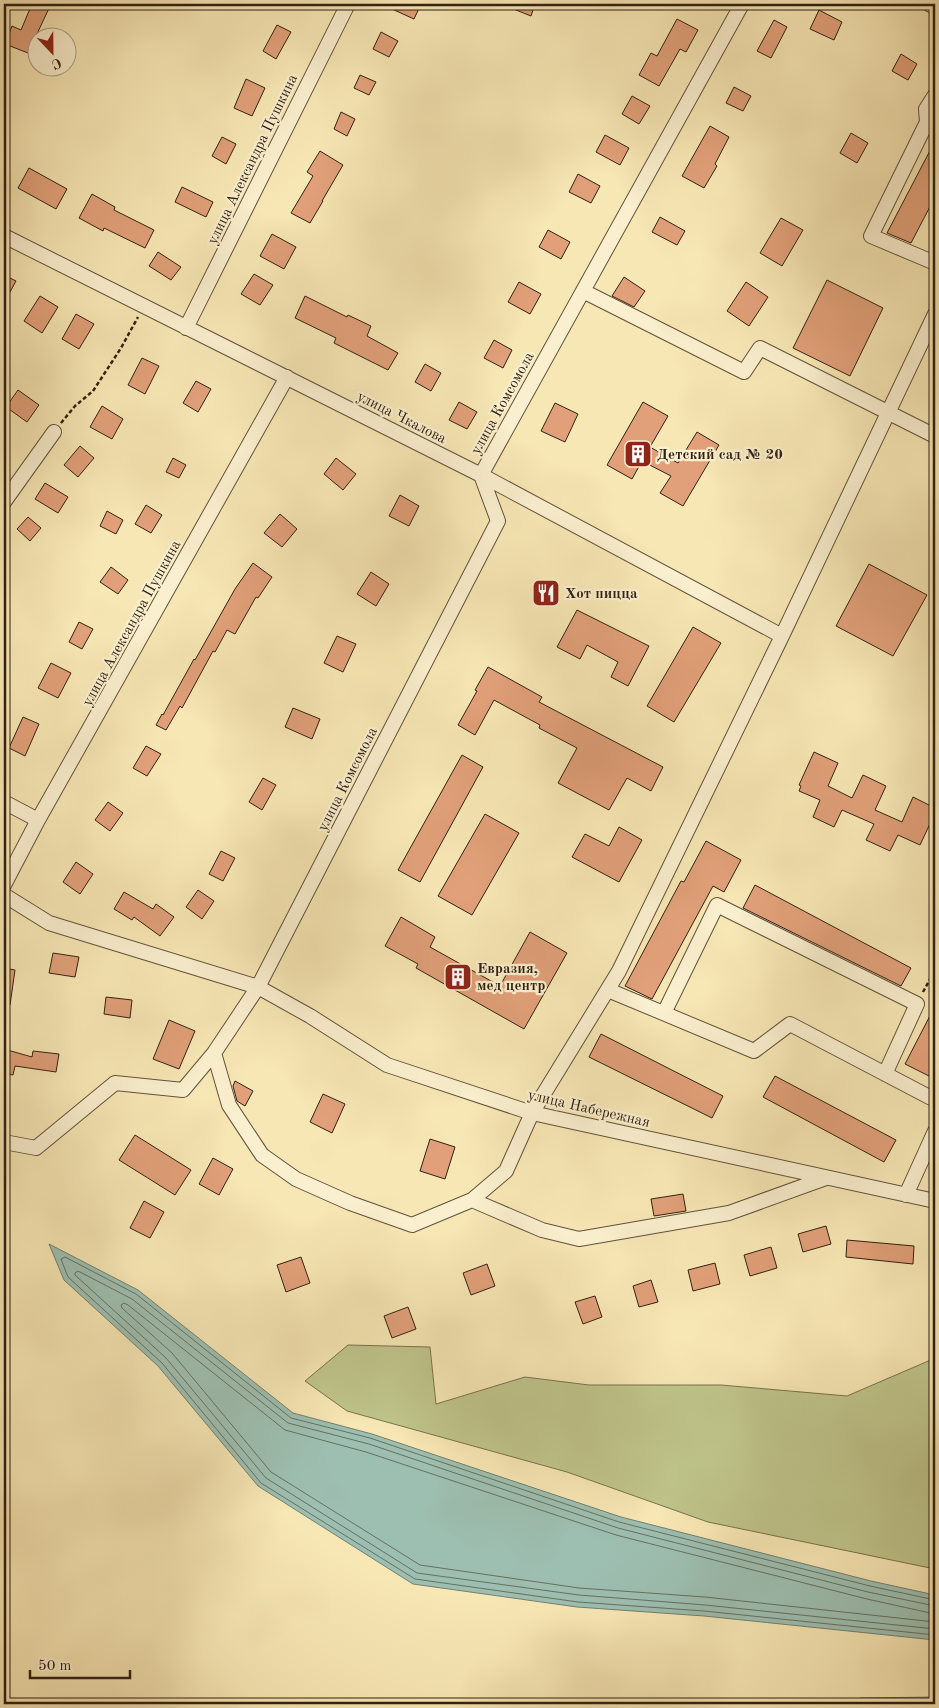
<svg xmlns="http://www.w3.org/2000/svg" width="939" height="1708" font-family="'Old Standard TT',serif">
<rect width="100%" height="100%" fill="#f7e7b4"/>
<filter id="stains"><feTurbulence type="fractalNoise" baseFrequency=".004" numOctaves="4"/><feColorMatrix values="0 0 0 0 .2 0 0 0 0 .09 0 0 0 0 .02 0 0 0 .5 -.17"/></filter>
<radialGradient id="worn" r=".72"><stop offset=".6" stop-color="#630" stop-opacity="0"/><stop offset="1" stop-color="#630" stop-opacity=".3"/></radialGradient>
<!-- green -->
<path fill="#bfc58b" stroke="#78734e" d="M348,1345l82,2 6,57 89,-27 64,8h132l126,11 86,-37 2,-6v216l-227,-47 -141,-50 -220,-61 -42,-30z"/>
<!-- water -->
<path fill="#9dbfb1" stroke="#728071" d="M49,1244l89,46 155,123 79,21 249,83 250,64 64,14v45l-231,-24 -127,-9 -164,-23 -155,-98 -100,-120 -94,-86z
M935,1697v7h-92l18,-6z"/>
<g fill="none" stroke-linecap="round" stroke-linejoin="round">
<!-- shore -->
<path stroke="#677061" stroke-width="1" d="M935,1600l-65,-14 -251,-64 -249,-84 -79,-20 -155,-124 -71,-37 -4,2 7,18 94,86 99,120 154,96 163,23 126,9 231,24
M935,1606l-67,-14 -250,-64 -249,-84 -81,-21 -156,-124 -54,-28 -3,2v2l91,83 100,120 151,95 162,22 126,10 230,24
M935,1614l-68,-15 -251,-64 -250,-83 -81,-22 -157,-125 -4,-2 -3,2 1,3 50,45 99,119 149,93 159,23 126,9 230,25
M860,1704l75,-2"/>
</g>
<!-- building -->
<path fill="#e1a079" stroke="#312111" d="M32,4h19l-23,49 -23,-9 7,-18 9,4z
M381,4h40l-7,15z
M501,4h34l-4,12z
M819,10l23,12 -8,18 -24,-11z
M677,19l21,11 -12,22 -6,-3 -21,37 -20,-11 12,-22 6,3z
M774,20l13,7 -16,31 -14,-7z
M277,25l14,7 -15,27 -13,-8z
M381,32l17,9 -9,16 -16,-8z
M901,54l16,10 -9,16 -16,-9z
M360,75l16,7 -7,13 -15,-7z
M246,79l19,9 -13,28 -18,-8z
M734,87l17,9 -8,15 -17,-8z
M632,96l18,10 -11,18 -17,-10z
M341,112l14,7 -8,17 -13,-7z
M710,126l19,11 -14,27 2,2 -13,22 -22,-12z
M851,133l17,10 -11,20 -17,-10z
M605,135l24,13 -9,17 -24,-13z
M222,137l14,7 -10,20 -14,-8z
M935,141v56l-24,46 -24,-10z
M320,151l23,14 -21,36h1l-13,22 -19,-10 22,-37 -6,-4z
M29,168l38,21 -11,20 -38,-21z
M578,174l22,12 -9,17 -22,-11z
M182,187l31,15 -7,15 -31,-15z
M92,194l23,13 -1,3 40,20 -9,18 -41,-20 -1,3 -24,-13z
M660,217l25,14 -8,14 -25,-13z
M781,218l22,12 -21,36 -22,-13z
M548,230l22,12 -9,17 -22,-12z
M272,234l24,13 -12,22 -24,-13z
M158,252l23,15 -10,13 -22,-14z
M254,274l19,11 -13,20 -19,-11z
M4,275l12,6 -12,22z
M624,277l21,14 -11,16 -22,-11z
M827,280l56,28 -33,68 -57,-28z
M519,282l22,12 -11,20 -22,-12z
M746,282l22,15 -19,29 -22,-15z
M40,296l18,11 -16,26 -18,-12z
M305,296l42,21 1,-2 23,11 -4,10 31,17 -10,17 -54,-27 2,-5 -41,-20z
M76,314l18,10 -15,25 -17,-10z
M494,340l18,10 -9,18 -19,-10z
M142,358l17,8 -14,28 -17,-9z
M425,364l16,9 -10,18 -16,-9z
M196,381l15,8 -13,23 -15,-9z
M18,390l21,15 -12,17 -21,-15z
M459,402l18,10 -10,17 -18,-9z
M643,402l25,14 -18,31 28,16 19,-31 22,13 -36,61 -23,-13 11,-17 -29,-15 -10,18 -25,-14z
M555,403l23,11 -13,28 -24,-11z
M102,406l21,13 -11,20 -22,-12z
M80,446l14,12 -16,19 -14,-12z
M173,458l13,7 -7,13 -13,-6z
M336,458l20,16 -13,16 -19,-16z
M45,483l23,14 -10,16 -23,-14z
M400,495l19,11 -10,20 -20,-10z
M146,505l16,10 -11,18 -16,-9z
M107,511l16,9 -7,14 -16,-8z
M280,514l17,15 -15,18 -18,-14z
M28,517l13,11 -11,13 -13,-12z
M253,563l19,14 -14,21 -2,-1 -21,37 -8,-4 -12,22 -2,-1 -31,57 -2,-2 -14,24 -10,-5 6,-11 1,1 31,-56 1,1 40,-71z
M869,564l58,31 -34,61 -57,-30z
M111,567l17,13 -10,14 -18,-12z
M371,572l18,12 -13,22 -19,-12z
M577,610l72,36 -21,40 -17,-9 7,-15 -31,-17 -7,14 -23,-12z
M79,622l14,7 -11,20 -13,-7z
M693,627l28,16 -47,79 -27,-16z
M337,636l19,8 -13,28 -19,-9z
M51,663l20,10 -13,25 -20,-10z
M488,667l54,30 -3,5 124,65 -12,24 -24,-13 -18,32 -51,-27 19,-35 -38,-20 1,-3 -46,-25 -19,35 -17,-10 19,-34 -2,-1z
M293,708l27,11 -8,20 -27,-12z
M23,717l16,7 -14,32 -16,-8z
M146,746l15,8 -14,22 -14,-8z
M814,752l24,11 -10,23 24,12 11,-23 23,11 -11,24 27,12 11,-25 22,11v5l-15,32 -22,-10 -8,16 -24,-11 8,-16 -32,-14 -8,17 -21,-10 7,-17 -21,-9 2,-5 -2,-1z
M462,755l21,12 -63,115 -22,-12z
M263,778l13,7 -14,25 -13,-8z
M108,802l15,11 -13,18 -15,-11z
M485,814l34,19 -47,82 -34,-19z
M619,827l23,13 -23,42 -47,-25 13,-23 24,12z
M706,841l35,19 -17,32 -11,-6 -61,113 -27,-13 56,-105 3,1z
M221,851l14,7 -12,23 -14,-7z
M76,862l17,12 -13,20 -17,-12z
M755,885l156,83 -10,18 -158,-78z
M198,890l16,11 -12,18 -16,-12z
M124,892l29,17 3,-5 18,13 -14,19 -26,-19 -2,3 -18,-11z
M401,917l34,20 -5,10 70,39 30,-54 37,21 -43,76 -108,-61 2,-4 -33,-18z
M53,953l26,4 -4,20 -26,-4z
M4,968l11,2 -5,35h-6z
M106,997l26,3 -2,18 -26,-4z
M935,1006v73l-30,-15z
M169,1020l26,11 -16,38 -26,-10z
M601,1034l122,62 -11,22 -123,-61z
M4,1049l28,8 1,-6 26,3 -3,18 -41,-6 -2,9 -9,-2z
M775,1076l121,64 -12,22 -121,-65z
M235,1081l18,10 -8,15 -8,-5 -4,-15z
M323,1094l22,10 -13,29 -22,-11z
M135,1135l56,35 -16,25 -56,-35z
M430,1139l25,8 -10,32 -25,-8z
M213,1158l20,11 -14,26 -20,-11z
M683,1194l3,17 -32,5 -3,-17z
M144,1201l20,11 -14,26 -20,-10z
M826,1226l5,18 -28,8 -5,-18z
M847,1240l67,6 -1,18 -67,-7z
M771,1247l6,21 -27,8 -6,-21z
M301,1257l9,26 -24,9 -9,-27z
M715,1263l5,21 -27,7 -5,-21z
M487,1264l8,22 -24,9 -8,-22z
M651,1280l7,22 -19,5 -6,-21z
M595,1296l7,21 -19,7 -8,-22z
M408,1307l8,22 -24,9 -8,-22z"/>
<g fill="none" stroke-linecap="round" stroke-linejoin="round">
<defs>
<path id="minor" d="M929,4l6,3
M935,95l-9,14 1,13 -56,114 64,27
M4,236l477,239 301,161
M583,291l161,81 16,-24 175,88
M186,328l162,-324
M4,502l50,-70
M4,802l34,18
M4,885l34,-65 249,-443
M4,895l45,28 209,64 52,29 77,49 145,48 403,88
M608,990l146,61 36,-27 145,76
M664,1013l53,-108 200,99 -32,70
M214,1053l15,52 33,50 34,24 54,24 62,22 60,-25 34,-29 26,-58 87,-142 163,-335 153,-322
M4,1142l32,6 79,-65 68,7 31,-37 44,-66 240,-466 -17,-46 261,-471
M906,1195l29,-64
M472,1200l70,30 37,9 150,-26 97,-35"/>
</defs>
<!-- minor casing -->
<use href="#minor" stroke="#62523a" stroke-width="16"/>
<!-- path -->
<path stroke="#312111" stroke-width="2.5" stroke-dasharray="4 2.5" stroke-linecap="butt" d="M61,423l14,-17 18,-15 28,-43 17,-31
M923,992l12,-22"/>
<!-- minor -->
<use href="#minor" stroke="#faefce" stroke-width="14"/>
</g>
<!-- icons -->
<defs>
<symbol id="building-square" viewBox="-11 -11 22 22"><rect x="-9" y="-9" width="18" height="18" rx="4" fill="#8f2418" stroke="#faefce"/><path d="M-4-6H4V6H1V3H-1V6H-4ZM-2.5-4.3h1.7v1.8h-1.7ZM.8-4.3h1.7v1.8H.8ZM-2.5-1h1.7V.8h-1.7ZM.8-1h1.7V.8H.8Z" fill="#fff"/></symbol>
<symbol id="restaurant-square" viewBox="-11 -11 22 22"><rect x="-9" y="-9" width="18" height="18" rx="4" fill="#8f2418" stroke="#faefce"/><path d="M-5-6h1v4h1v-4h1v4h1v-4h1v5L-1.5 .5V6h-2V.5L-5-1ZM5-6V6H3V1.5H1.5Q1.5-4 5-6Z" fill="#fff"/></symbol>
</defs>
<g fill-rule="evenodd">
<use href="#building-square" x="622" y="438" width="32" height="32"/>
<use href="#restaurant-square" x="530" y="577" width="32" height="32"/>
<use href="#building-square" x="442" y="961" width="32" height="32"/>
</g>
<g text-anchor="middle" stroke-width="4.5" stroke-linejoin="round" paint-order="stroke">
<!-- street labels -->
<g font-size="15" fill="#312111" stroke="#faefce">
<text transform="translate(252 159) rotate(-64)" y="5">улица Александра Пушкина</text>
<text transform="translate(502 403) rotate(-61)" y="5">улица Комсомола</text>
<text transform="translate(402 417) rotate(27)" y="5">улица Чкалова</text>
<text transform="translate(131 623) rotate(-61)" y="5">улица Александра Пушкина</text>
<text transform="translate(347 779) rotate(-63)" y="5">улица Комсомола</text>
<text transform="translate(589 1108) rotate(13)" y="5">улица Набережная</text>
</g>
<!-- poi labels -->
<g font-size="15" font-weight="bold" fill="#312111" stroke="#faefce" text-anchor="start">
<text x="657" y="459">Детский сад № 20</text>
<text x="565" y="598">Хот пицца</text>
<text x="477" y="973">Евразия,<tspan x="477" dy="17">мед центр</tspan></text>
</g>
</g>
<!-- margin -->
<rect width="939" height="1708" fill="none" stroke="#f7e7b4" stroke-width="20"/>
<rect x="5" y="5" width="929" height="1698" fill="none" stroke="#312111" stroke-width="2.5"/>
<rect x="10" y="10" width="919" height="1688" fill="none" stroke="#312111"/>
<!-- north arrow -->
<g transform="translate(52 52) rotate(158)"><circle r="24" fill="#faefce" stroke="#aa9d82"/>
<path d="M0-4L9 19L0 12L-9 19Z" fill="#8f2418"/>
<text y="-8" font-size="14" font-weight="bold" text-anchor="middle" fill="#312111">С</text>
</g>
<!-- scale -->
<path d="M30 1670v8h100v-8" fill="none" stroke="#312111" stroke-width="2.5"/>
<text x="38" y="1670" font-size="15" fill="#312111" stroke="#faefce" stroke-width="4" paint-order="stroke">50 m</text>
<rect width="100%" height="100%" filter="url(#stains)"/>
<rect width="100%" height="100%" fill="url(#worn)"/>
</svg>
